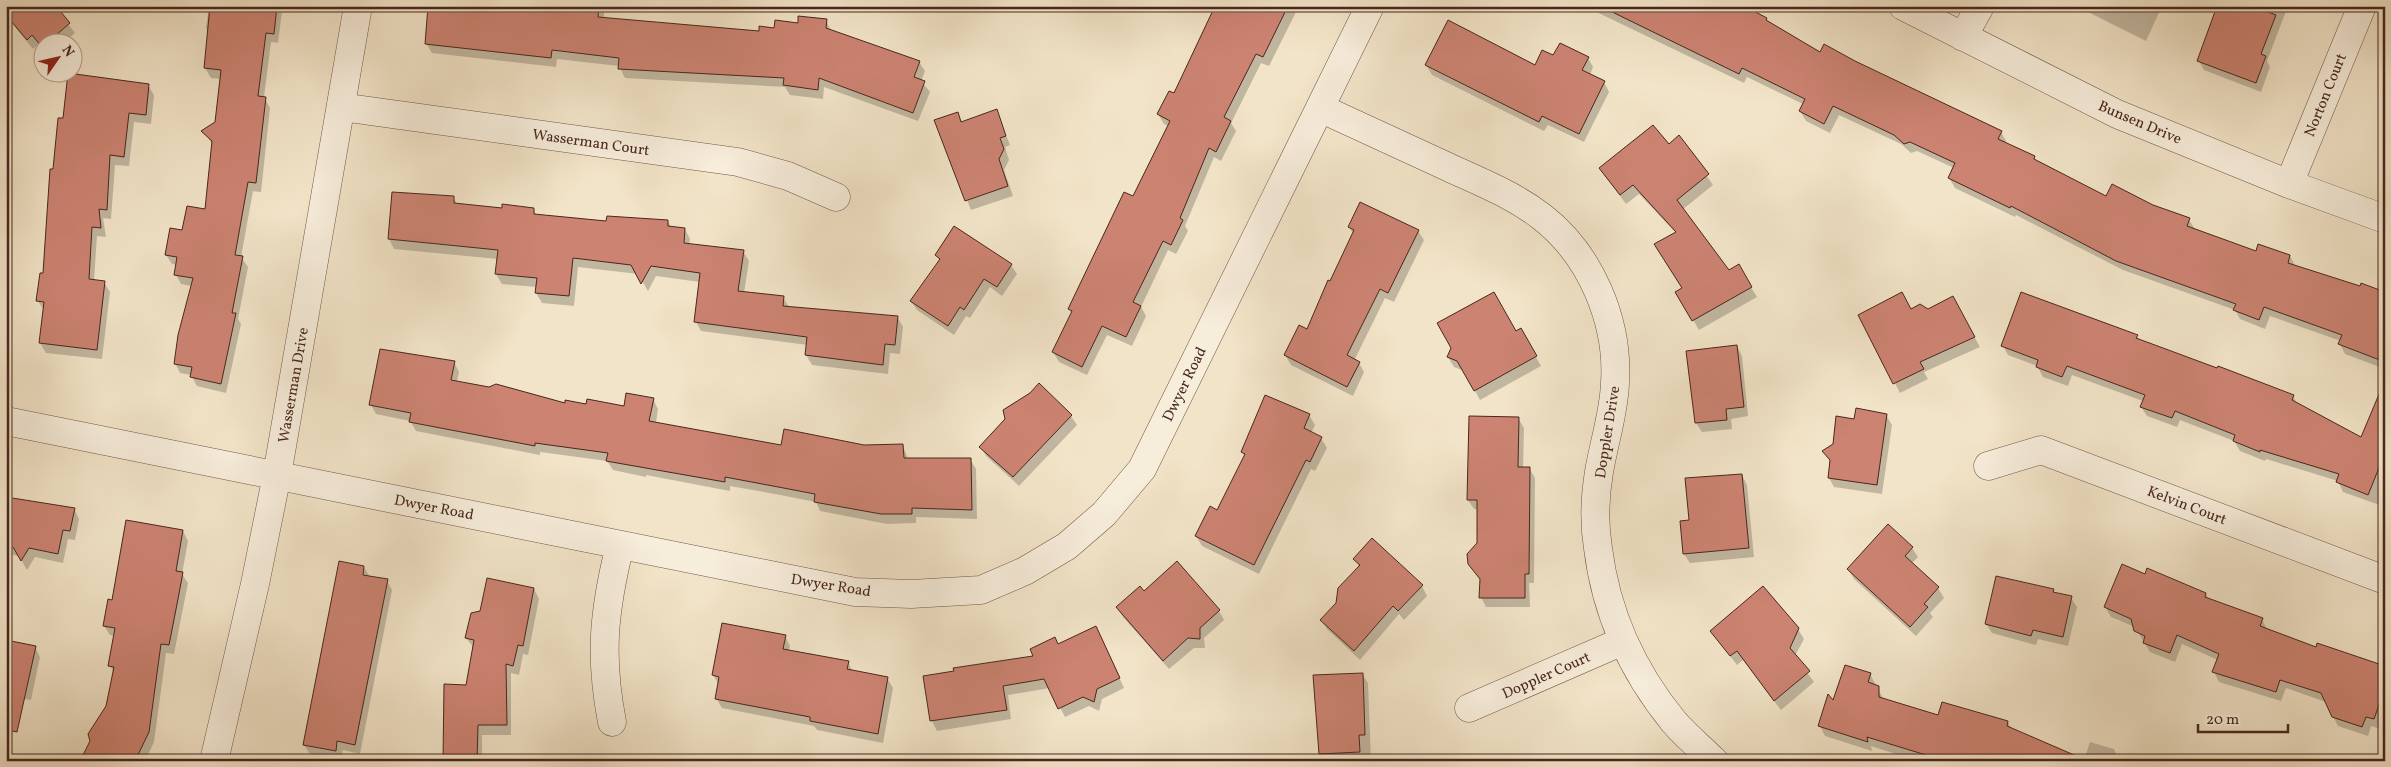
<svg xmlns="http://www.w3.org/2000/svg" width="2391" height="767" font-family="Vollkorn,serif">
<rect width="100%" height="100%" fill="#f2e4c8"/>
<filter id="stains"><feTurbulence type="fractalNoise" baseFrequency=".004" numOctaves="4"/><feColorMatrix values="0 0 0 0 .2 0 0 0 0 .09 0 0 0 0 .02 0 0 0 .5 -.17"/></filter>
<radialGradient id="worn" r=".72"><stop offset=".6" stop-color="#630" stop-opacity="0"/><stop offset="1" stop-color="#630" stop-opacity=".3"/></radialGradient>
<!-- shadow -->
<path fill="#0003" d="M6,6h48l21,27 -11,9h-22v6l-3,-4 -6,5 -27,-33z
M209,6h70l3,5 -4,32 -7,-1 -7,55 6,11 -9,84 -8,-1 -12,66 7,10 -10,52 3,5 -15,69 -29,-7 -6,-11 -11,-2 -5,-10 17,-77 -11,-2 -5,-9 1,-10 -5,-1 -6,-9 17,-23 23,-22 7,-65 -10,-14 13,-8 5,-44 -10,-1 -6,-10 4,-35 -3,-5z
M430,6h174v13l156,14 66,-13 5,11 88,31 6,9 -4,10 9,11 -12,29 -94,-34 -1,12 -33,-4 -5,-8 -160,-9 -6,-12 -62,-7 -1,8 -124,-14 -6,-10z
M1234,6h65l-30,60 -8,-3 -30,60 5,8 -15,30 -7,-4 -29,69 3,5 -12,23 -8,-4 -27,57 5,9 -14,30 -25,-11 -20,40 -28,-13 -6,-10 19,-38 -3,-5 65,-111 35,-72 -5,-2 -6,-10z
M1584,6h129l53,13 2,3 53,31 34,9 146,70 5,9 -1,2 29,14 3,5 70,36 45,9 37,13 6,9 61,23 34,4 6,11 89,26v76l-40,-15 -5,-10 1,-3 -71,-25 -5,13 -25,-10 -5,-9 -112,-40 -107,-55 -1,2 -60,-29 -6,-10 5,-10 -37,-17 -6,2 -10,-9 -62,-29 -9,18 -24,-12 -6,-10 3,-7 -56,-27 -3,6z
M2084,6h78l-16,35 -58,-29z
M2219,6h69l-21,55 3,6 -9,25 -57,-22 -5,-9z
M1554,57l34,1 5,9 -3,8 14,7 5,10 -25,50 -36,-17 -4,6 -112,-56 -6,-10 110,2z
M148,85l6,10 -3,29 -17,-2 -5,44 -14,-1 -4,54 -8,-1 3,19 -9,-1 -3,45 10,1 6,10 -8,67 -56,-6 -6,-10 4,-32 -6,-10 6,-26 10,-105 10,-50z
M996,111l14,34 -5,2 4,13 -5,10 9,26 -42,14 -36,-89 22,-8 6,10z
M1679,137l34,48 -31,25 46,61 10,-5 19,31 -58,33 -22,-38 6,-3 -7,-56 -37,-39 -13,10 -26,-35 68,-24z
M453,197l5,8 45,4h30l4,7 70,7 61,-2 3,7 14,1 5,10 -1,6 54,6 6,10 -5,32 39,4 6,10 109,11 5,9 -3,27 -10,-1 -2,21 -76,-9 -6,-10 2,-10 -107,-14 -5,-9 4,-40 -44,-6 -8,15 -10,-17 -60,-7 -4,39 -32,-3 -6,-10 1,-6 -35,-3 -6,-10 2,-15 -104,-10 -5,-10z
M1349,227l69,4 6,9 -30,62 -9,-4 -31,63 5,2 5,9 -11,24 -62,-31 -6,-10 22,-24 24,-48 23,-48z
M936,255l75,10 6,9 -15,22 -12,-9 -20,31 -4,-2 -12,19 -37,-25 -6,-9 29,-40z
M1958,307l22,40 -56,25 4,7 -28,14 -40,-78z
M1521,330l20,36 -61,34 -16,-29 -10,-4 -6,-10z
M2137,336l3,5 153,55 5,9 63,33 24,-12v81l-42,-15 -5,-11 -72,-22 -1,2 -25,-10 -6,-10 -54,-21 -3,7 -30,-11 -6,-9 2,-6 -71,-26 -4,11 -25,-9 -6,-11 -29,-11 -5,-9z
M1737,346l5,10 6,60 -17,3 1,10 -30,3 -6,-9z
M454,362l5,10 -2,10 109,23 59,2 28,-8 5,10 -2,14 126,24 121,-1 5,13h62l6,10 1,50 -61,-2v6l-29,1 -67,-13 -4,-9 -36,-7 -50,-9v5l-84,-16v2l-33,-7 -6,-9 -67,-9v3l-124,-24 -6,-10 -34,-7 -5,-9z
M1309,415l6,10 -4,8 10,5 6,10 -12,23 -4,-2 -52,105 -57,-28 -6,-10 22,-25 27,-55 -3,-4z
M1886,415l6,10 -10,69 -48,-7 -5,-9 2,-15 -7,-12 10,-7 20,-24z
M1071,416l6,9 -58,61 -33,-30 -5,-9z
M1518,418l6,10 -1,40h6l6,10 -1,105h-5l1,24h-44l-5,-10v-16l-12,-17 10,-21 -1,-34h-4l-6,-9z
M1742,475l5,10 7,72 -64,6 -6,-9 6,-33z
M6,499l68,10 5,10 -4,21 -7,-1 -5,24 -28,-6 -8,13 -8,-14 -13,-2z
M183,531l5,10 -6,33 6,9 -14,71 -8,-1 -12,89 -9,19h-64l27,-54 6,-33 -4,-9 5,-29 -5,-1 -6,-9 9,-25z
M1912,548l6,9 -7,7 27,24 6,10 -14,15 3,4 -17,19 -62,-57 -6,-10z
M1355,559l67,27 5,10 -23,24 -5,-6 -39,46 -33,-31 -5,-9 15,-16 22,-37z
M364,567l6,10 17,4 5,9 -32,164 -17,-4 -2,10 -31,-6 -6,-9z
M2146,576l60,18 3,6 53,19 5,11 50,19 68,19v62l-14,-4 -3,10 -30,-10 -12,-24 -40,-14 -5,13 -62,-19 -5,-10 4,-12 -36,-16 -7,18 -25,-10 -15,-25 -24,-10 -6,-10z
M534,589l5,10 -11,56 -5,-1 -4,21 -8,-2v62h-29v26h-38l23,-75 7,-38 -8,-10 6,-24 10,-2z
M2053,590l2,4 16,4 6,9 -9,39 -30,-7 -2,6 -44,-12 -6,-9z
M1144,592l75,19 5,9 -20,18 1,10h-11l-25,21 -46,-52 -6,-9z
M1798,629l6,10 -9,17 19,26 -33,28 -38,-50 -6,5 -26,-34z
M785,636l5,10 -1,5 59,11 5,10 34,6 6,10 -10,55 -66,-13 -3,-4 -92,-18 -6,-10 3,-13 -6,-10z
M1101,638l23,50 -22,11 -3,12 -10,-5 -24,11 -15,-29 -42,7 3,24 -74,12 -5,-10 -7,-44 110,-20 23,-12z
M35,647l5,10 -9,43 -25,-4z
M1362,674l6,9 3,78h-47l-4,-7 -5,-78z
M1870,674l14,26 55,17 69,5 4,8 72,30 6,-18 24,7 5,12h-202l-46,-15 1,5 -47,-15 -5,-10 14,-24z
M1600,754l6,7h-14z
M751,755l10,6h-13z"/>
<!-- building -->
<path fill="#cc8372" stroke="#48271c" d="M6,6h50l14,17 -22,19h-6v5l-10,-12 -5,5 -21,-25z
M210,6h67l-3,28 -8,-1 -8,63 8,1 -10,86 -8,-1 -13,73 8,1 -11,57h4l-15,71 -31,-7 2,-10 -18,-3 4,-29 15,-57 -19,-3 3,-18 -12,-2 5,-27 12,2 5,-24 18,3 7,-68 -11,-10 14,-9 6,-52 -17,-2z
M428,6h171l-1,11 161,14v-5l15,2 1,-8 23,3v-7l29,3 -1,9 94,33 -6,16 11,4 -12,32 -94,-35 -1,12 -35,-5 1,-7 -166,-9 1,-11 -67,-8 -1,8 -126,-14z
M1215,6h73l-25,51 -7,-3 -32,63 7,4 -15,31 -7,-4 -29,70 3,2 -12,25 -8,-4 -30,61 8,4 -15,31 -24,-11 -20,41 -30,-15 20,-41 -4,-2 56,-117 9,4 37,-75 -13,-7 12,-23 5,2z
M1600,6h144l23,12 -1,2 54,32 4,-8 31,17 147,70 -4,8 37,17 -1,3 72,37 6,-12 41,21 37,13 -3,8 69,25 2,-7 32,11 -2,8 72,23 1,-3 24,9v70l-47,-18 4,-9 -78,-28 -5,13 -26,-10 3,-6 -120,-43 -105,-55 -1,2 -62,-30 7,-15 -45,-21 -6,2 -10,-9 -61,-29 -9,18 -25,-13 6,-12 -63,-31 -3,6z
M2217,6h36l23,9 -15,39 5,2 -10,27 -59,-22z
M1448,20l87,45 7,-15 11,5 7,-12 29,14 -7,13 23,11 -26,53 -37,-18 -3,6 -114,-57z
M68,73l81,11 -3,31 -17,-2 -5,44 -14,-2 -3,55 -8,-1 2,19 -9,-1 -3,52 16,2 -8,69 -58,-7 5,-41 -8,-1 4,-28h3l7,-104h3l5,-51h5z
M997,109l9,27 -6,2 4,11 -5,10 9,27 -43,15 -31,-81 24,-8 3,10z
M1653,125l16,19 10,-9 30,39 -32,26 52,70 10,-6 13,23 -60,34 -17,-29 7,-4 -28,-44 22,-12 -43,-47 -13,10 -21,-27z
M392,192l62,4v7l48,5v-4l32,4v6l72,7 1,-5 61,4v6l17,2 -1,15 60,7 -6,41 46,5 -1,10 115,10 -3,29 -10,-1 -2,21 -78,-10 2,-18 -113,-15 6,-49 -49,-7 -10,18 -10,-19 -58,-7 -4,38 -34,-3 2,-15 -42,-4 3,-24 -110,-11z
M1360,202l59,28 -31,63 -8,-4 -33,66 13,7 -13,25 -63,-32 15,-30 8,4 21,-49 2,1 24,-51 -6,-3z
M954,226l58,38 -15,23 -13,-8 -20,31 -4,-3 -12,19 -38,-25 30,-42 -5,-4z
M1494,292l22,39 5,-3 16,28 -63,35 -17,-30 -10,-4 4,-9 -14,-25z
M1902,292l9,17 9,-5 8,5 25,-13 22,41 -55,25 4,7 -31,15 -35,-69z
M2021,292l117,43 -2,3 81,30 1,-2 76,29 -2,5 69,37 24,-57v73l-17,42 -32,-13 3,-8 -79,-24v2l-27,-11 2,-6 -60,-24 -3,7 -32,-11 5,-12 -78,-29 -5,11 -26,-10 2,-7 -37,-14z
M1737,345l7,62 -18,2 1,11 -32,3 -9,-72z
M380,349l75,12 -4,19 38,7 7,-3 69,19v-3l21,4 1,-5 37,7 2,-13 28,5 -5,23 132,24 3,-16 80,16 39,-1 1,14h67l1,52 -60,-2v6h-31l-67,-12 1,-8 -42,-8 -48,-9v5l-119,-21 2,-8 -73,-10v3l-126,-24 2,-9 -42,-8z
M1039,383l33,32 -59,62 -34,-30 26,-28 -2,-9 27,-17z
M1265,395l45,19 -6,14 18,9 -12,25 -4,-2 -52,105 -59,-29 15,-30 7,4 28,-56 -4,-2z
M1856,408l31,6 -10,71 -49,-7 2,-18 -8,-9 11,-7 3,-28 18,3z
M1469,416l50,1 -1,50h12l-1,107h-4v24h-46l1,-19 -12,-15 -1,-10 10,-11v-43h-10z
M1742,474l7,74 -66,6 -3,-33 9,-1 -4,-42z
M6,497l69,11 -5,23 -7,-1 -5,24 -29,-6 -8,13 -8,-14 -7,-1z
M126,520l57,10 -7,41 7,1 -5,27 -9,46 -8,-1 -12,88 -14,29h-55l10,-20 -2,-7 18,-28 8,-39 -6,-1 7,-38 -12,-2 5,-27 4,1z
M1888,524l25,23 -8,9 34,31 -15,17 4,3 -18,20 -63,-58z
M1372,538l51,47 -25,26 -5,-5 -39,45 -34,-31 16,-17 2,-15 22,-23 -7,-6z
M339,561l25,5 -1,9 25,4 -33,166 -18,-4 -1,10 -33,-6z
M1177,561l43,49 -20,18v11l-12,-1 -25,23 -47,-54 24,-21 4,5z
M2122,564l23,10 2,-6 59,25 -1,4 58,21 -3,8 56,21 1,-4 68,23v22l-11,31 -8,-2 -4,10 -30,-10 -11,-24 -41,-13 -4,12 -64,-20 7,-18 -42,-19 -7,18 -27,-10 2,-7 -11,-5 -3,-12 -27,-12z
M1996,576l58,13 -1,3 19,4 -9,41 -30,-7 -2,6 -46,-12z
M487,578l47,10 -11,58 -5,-1 -5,21 -7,-2 1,61h-29l-1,36h-34l1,-77 22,1 8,-45 -9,-2 6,-25 9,-2z
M1763,586l36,42 -9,20 20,23 -36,30 -37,-50 -7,5 -20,-25z
M722,623l64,12 -3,14 66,12 -2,8 41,8 -10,57 -68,-13v-4l-95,-18 4,-22 -7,-2z
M1096,626l24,52 -23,11 -3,13 -11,-5 -25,12 -14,-30 -41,7 4,24 -77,11 -7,-45 31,-5 -1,-3 80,-12 -3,-7 25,-12 3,7z
M6,640l30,6 -19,86 -11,-2z
M1845,665l26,8 -3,9 11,4v11l59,18 4,-13 66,19 -1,5 81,35h-163l1,-6 -59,-18 1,5 -50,-16 10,-32 5,6z
M1363,673l2,62h-6l1,17 -41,2 -6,-79z"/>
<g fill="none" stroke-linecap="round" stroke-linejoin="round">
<defs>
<path id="minor" d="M1903,6l214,108 172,70 96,35
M1963,37l17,-31
M341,107l397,55 50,14 48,21
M1320,108c42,19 85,39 128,59 32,15 66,28 94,50 49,38 77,105 73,166 -1,30 -11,59 -16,89 -4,24 -5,52 -1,76 8,65 35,124 76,174 12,14 27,26 40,39
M2289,184l73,-178
M6,421l849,171 56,2 70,-4 44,-19 42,-25 37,-32 38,-45 228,-463
M1988,466l53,-16 344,130
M1469,708l154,-67
M612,722c-13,-67 -8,-112 8,-177
M214,761l41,-177 22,-109 81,-469"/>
</defs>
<!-- minor casing -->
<use href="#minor" stroke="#725647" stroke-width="29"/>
<!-- minor -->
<use href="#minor" stroke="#f7eddb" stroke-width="28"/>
</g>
<g text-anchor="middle" stroke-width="4" stroke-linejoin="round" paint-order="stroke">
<!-- street labels -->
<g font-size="15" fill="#48271c" stroke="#f7eddb">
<text transform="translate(2325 95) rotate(-68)" y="5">Norton Court</text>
<text transform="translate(2140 122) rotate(23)" y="5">Bunsen Drive</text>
<text transform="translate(591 142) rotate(8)" y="5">Wasserman Court</text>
<text transform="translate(1184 384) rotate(-64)" y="5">Dwyer Road</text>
<text transform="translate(293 385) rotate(-80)" y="5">Wasserman Drive</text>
<text transform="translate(1607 432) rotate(-81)" y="5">Doppler Drive</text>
<text transform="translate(2187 505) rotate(21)" y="5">Kelvin Court</text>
<text transform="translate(434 507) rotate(11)" y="5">Dwyer Road</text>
<text transform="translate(831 585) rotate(9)" y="5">Dwyer Road</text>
<text transform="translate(1546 675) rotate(-24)" y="5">Doppler Court</text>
</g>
</g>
<!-- margin -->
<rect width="2391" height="767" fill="none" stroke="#f2e4c8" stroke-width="25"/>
<rect x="8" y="8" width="2376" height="752" fill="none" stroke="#48271c" stroke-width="2.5"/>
<rect x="12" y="12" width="2366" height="742" fill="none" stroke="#48271c"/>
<!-- north arrow -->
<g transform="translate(58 58) rotate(56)"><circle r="24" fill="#f7eddb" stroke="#b19e8f"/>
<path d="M0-4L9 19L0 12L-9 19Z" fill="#8f2418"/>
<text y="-8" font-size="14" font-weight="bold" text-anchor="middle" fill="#48271c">N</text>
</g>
<!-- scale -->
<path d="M2198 724v8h90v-8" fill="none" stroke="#48271c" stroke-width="2.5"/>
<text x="2206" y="724" font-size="15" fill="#48271c" stroke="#f7eddb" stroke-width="4" paint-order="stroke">20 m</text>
<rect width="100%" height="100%" filter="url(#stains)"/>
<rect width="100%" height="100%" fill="url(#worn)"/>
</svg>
